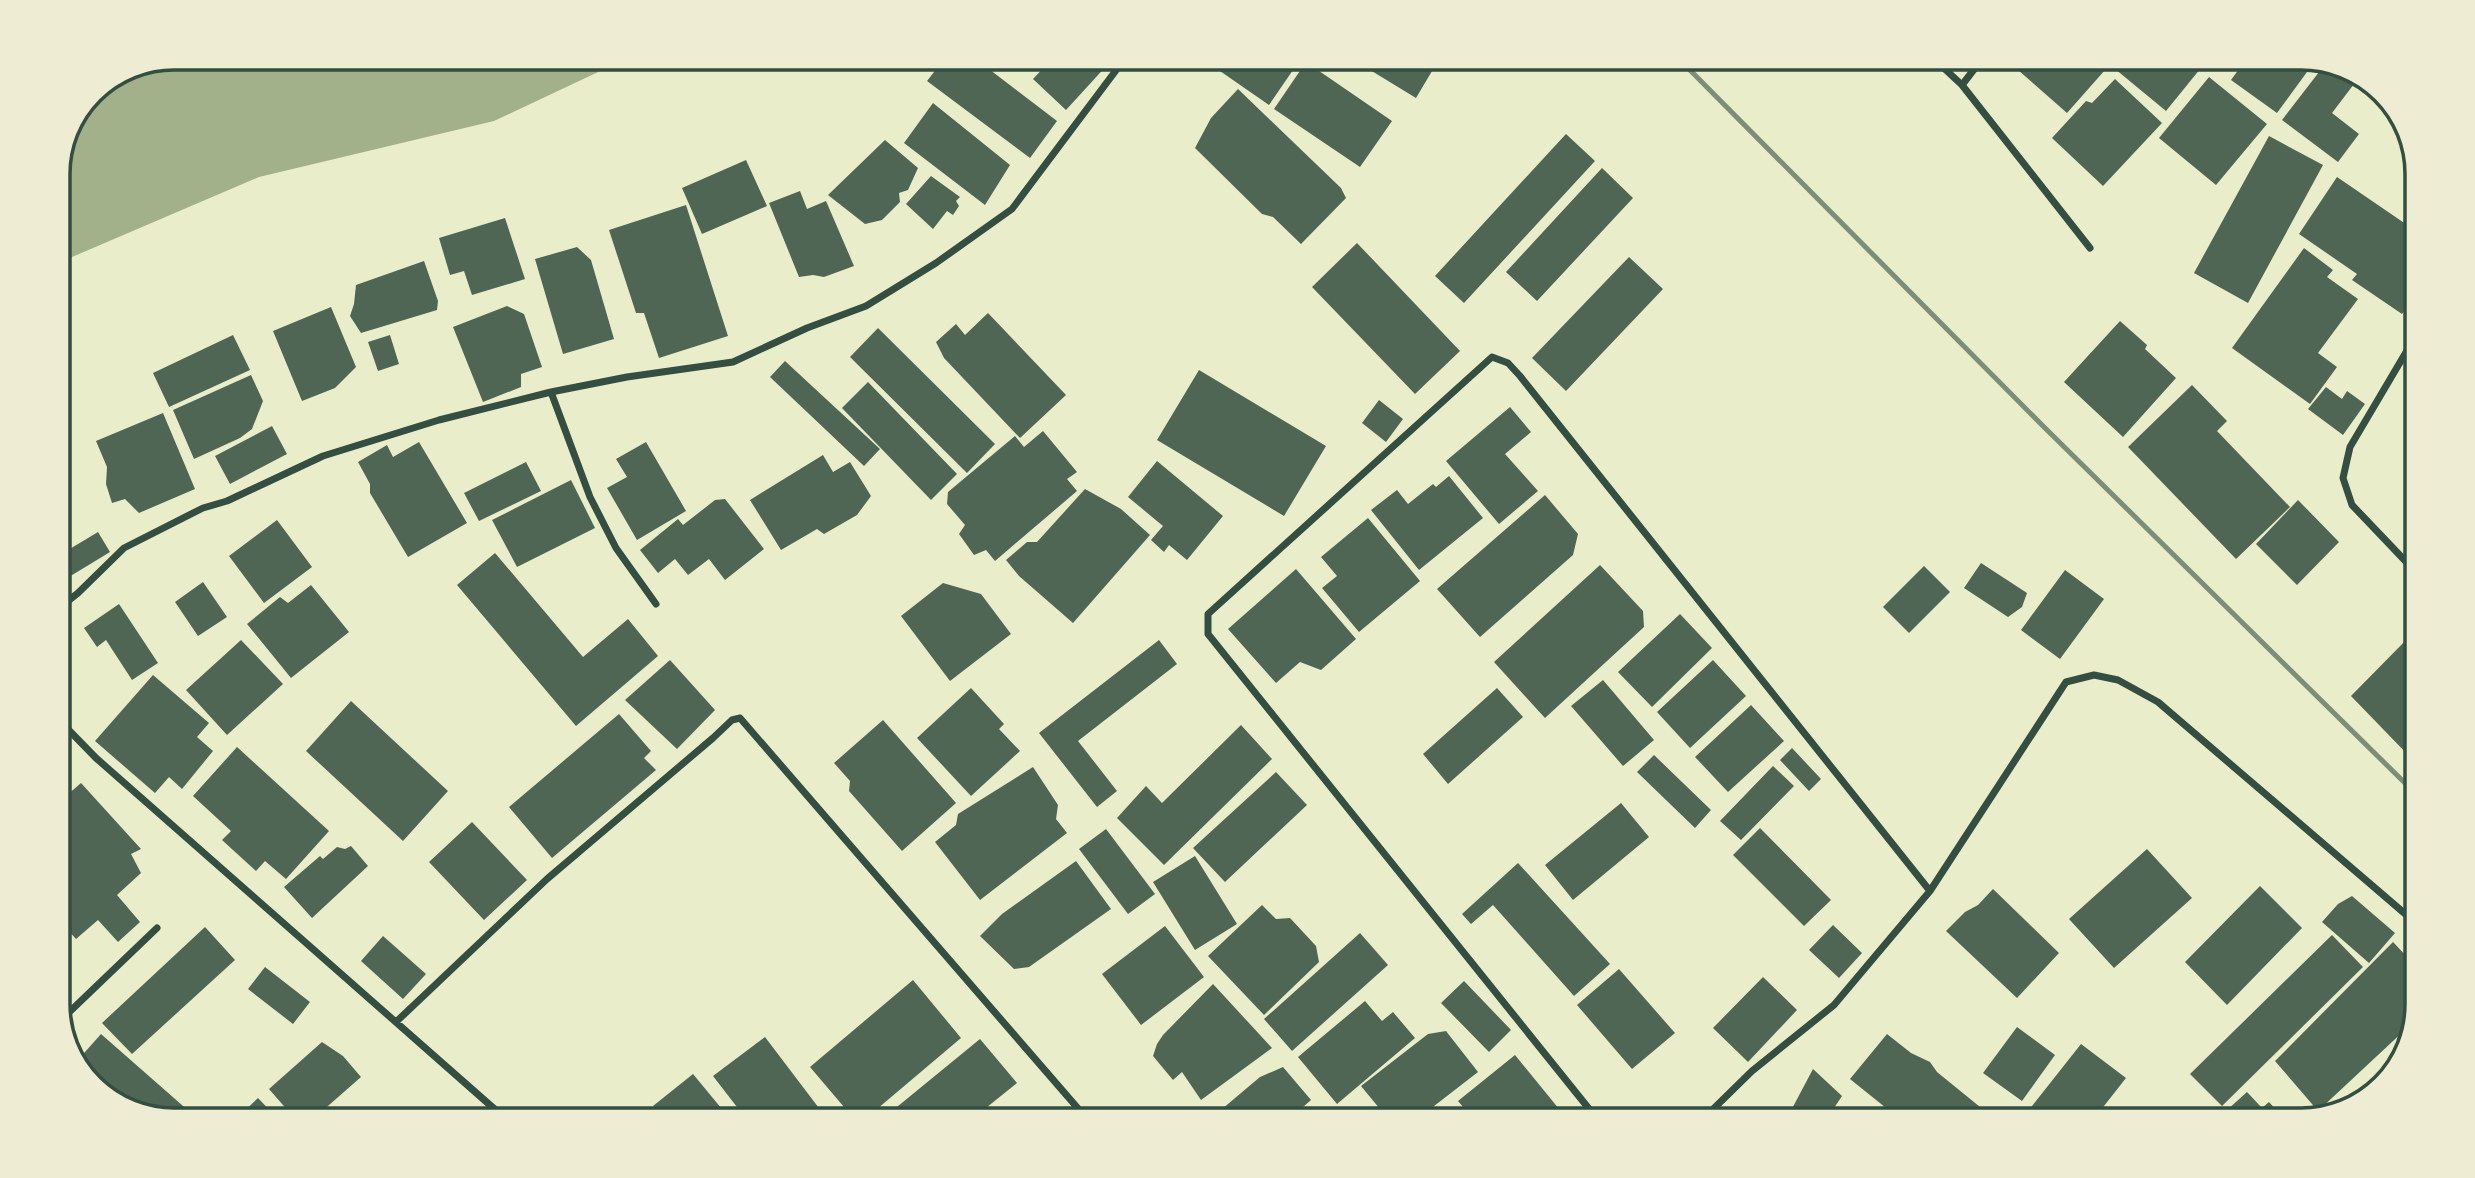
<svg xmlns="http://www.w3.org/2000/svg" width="2475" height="1178" font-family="'Exo 2',sans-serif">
<rect width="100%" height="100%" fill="#e9edc9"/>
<!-- water -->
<path fill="#a3b18a" d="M613,65l-119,56 -235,56 -201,86v-96l34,-76 38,-25z"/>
<!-- building -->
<path fill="#4f6655" d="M2209,58l-43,53 -63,-52z
M2247,58h54l14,3 -38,52 -46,-33z
M2012,59h80l13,11 -38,43 -58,-51z
M1438,61l-22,37 -59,-36 76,-1z
M1207,62h75l11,8 -24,35z
M1306,62l86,59 -32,46 -86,-58z
M941,63h40l76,58 -27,37 -103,-77z
M1048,63h61l-43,47 -33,-31z
M2326,63l28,21 -22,29 27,21 -21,28 -56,-42z
M2209,77l58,47 -51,61 -57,-47z
M2115,79l47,44 -59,63 -51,-48 34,-37 6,2z
M1238,89l103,99 5,10 -45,46 -28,-27 -11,-3 -67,-66 16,-30z
M933,103l77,62 -25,40 -81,-62z
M1566,134l29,27 -131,142 -29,-27z
M2269,136l54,29 -75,138 -54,-30z
M885,140l33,28 -10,22 -9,3 1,9 -18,18 -17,4 -37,-29z
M746,160l21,46 -65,28 -20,-46z
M1602,168l31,30 -96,103 -31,-29z
M931,176l29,21 -4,4 3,5 -6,9 -6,-4 -14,18 -27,-25z
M2337,177l79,54v63l-14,20 -50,-34 5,-6 -58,-40z
M800,191l7,18 19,-8 28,65 -30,11 -11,-2 -14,2 -30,-74z
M686,205l42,131 -69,22 -15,-45h-8l-27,-83z
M505,218l20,61 -53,16 -8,-24 -14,4 -11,-37z
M1357,243l103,108 -45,43 -103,-107z
M577,247l14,13 23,79 -51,15 -28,-95z
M2304,248l29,22 -6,7 31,22 -40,54 19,14 -27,37 -78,-56z
M1629,257l34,32 -97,102 -34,-33z
M424,261l14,40 -1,9 -76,23 -11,-17 4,-12 2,-19z
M507,306l17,8 18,53 -21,7v13l-38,15 -30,-75z
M331,307l25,60 -21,21 -33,13 -29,-70z
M988,313l78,82 -46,43 -76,-80 -8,-16 20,-18 9,11z
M2120,321l27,24 -2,4 31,29 -53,59 -59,-55z
M878,328l117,116 -28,29 -117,-116z
M233,335l17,35 -81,37 -16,-34z
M390,335l9,29 -21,7 -10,-29z
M785,361l95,88 -16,17 -94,-89z
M1199,370l127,76 -42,70 -127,-76z
M251,375l12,26 -11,28 -12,9 -46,21 -21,-49z
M868,382l89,92 -26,26 -89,-92z
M2192,385l35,36 -10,10 73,76 -54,52 -108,-112z
M2326,387l16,12 5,-8 18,13 -22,31 -35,-26z
M1379,400l24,19 -17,23 -24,-19z
M1510,407l21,25 -26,22 33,37 -39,33 -53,-63z
M163,413l32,76 -56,24 -14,-14 -13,4 -6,-19 1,-17 -11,-26z
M272,426l15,28 -57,30 -15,-28z
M1043,431l34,41 -10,7 10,12 -82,70 -9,-11 -12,5 -15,-21 6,-9 -18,-21 1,-12 67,-56 9,11z
M419,442l48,81 -59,34 -38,-64v-9l-12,-22 29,-17 6,12z
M646,442l40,69 -49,29 -30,-52 20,-11 -11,-18z
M823,455l10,17 17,-10 21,34 -14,19 -33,19 -7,-5 -36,21 -31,-50z
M1157,461l66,55 -36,44 -18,-15 -5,7 -13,-12 12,-14 -35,-29z
M526,462l15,29 -62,30 -15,-28z
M1449,476l34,42 -64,52 -48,-60 26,-20 11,14 25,-20 3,3z
M571,480l24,48 -78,39 -25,-47z
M1085,489l36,20 29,26 -77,88 -54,-47 -13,-16 21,-18h10z
M1545,495l33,39 -5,21 -93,82 -43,-48z
M725,499l39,50 -39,31 -16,-21 -21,16 -13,-16 -17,14 -18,-23 38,-31 5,6 32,-25z
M2298,500l41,42 -42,43 -41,-41z
M1368,518l52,63 -61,51 -37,-44 15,-12 -16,-19z
M277,520l35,47 -48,36 -35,-47z
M98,532l12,20 -46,28 -6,-10v-14z
M495,553l88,104 45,-38 30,37 -82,70 -119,-141z
M1981,563l46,30 -5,14 -14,10 -44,-29z
M1600,565l43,46 1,16 -99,91 -51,-56z
M1924,566l26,26 -41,41 -26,-26z
M1296,569l60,70 -35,31 -21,-8 -24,21 -48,-54z
M2065,570l39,29 -44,60 -39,-29z
M203,582l24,35 -29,19 -23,-34z
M943,583l38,11 30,40 -61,47 -49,-65z
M311,585l38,47 -58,46 -44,-54 33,-27 8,6z
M119,604l39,59 -26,17 -26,-40 -9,7 -13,-19z
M1680,614l32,34 -60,59 -34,-35z
M2412,634l-1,124 -60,-62z
M241,640l42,44 -56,51 -41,-45z
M1159,640l18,24 -99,77 39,50 -20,16 -58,-74z
M670,660l45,50 -38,39 -52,-49z
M1713,660l33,36 -56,52 -33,-36z
M153,675l56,48 -12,14 16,14 -31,38 -13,-12 -14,16 -60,-52z
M1603,680l51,60 -31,26 -52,-60z
M971,688l33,36 -5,5 21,22 -49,45 -54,-58z
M1497,688l26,29 -75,67 -25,-30z
M351,701l97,90 -45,50 -97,-90z
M1751,705l33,36 -56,51 -33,-35z
M619,714l32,37 -7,7 12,12 -104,88 -43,-51z
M883,720l73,83 -54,48 -53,-60 1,-10 -16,-18z
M1241,725l31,34 -108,106 -47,-47 29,-32 16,17z
M237,747l92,84 -43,48 -21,-18 -9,10 -34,-31 9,-9 -38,-35z
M1792,748l29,31 -12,12 -29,-31z
M1654,755l57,55 -16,18 -58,-56z
M1773,766l21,20 -53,54 -21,-19z
M1033,767l25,38 -2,14 11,14 -87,67 -45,-58 21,-17 2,-11z
M1276,772l31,33 -82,77 -32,-34z
M81,783l60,66 -10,5 10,19 -24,22 23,27 -22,20 -20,-22 -22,19 -18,-20v-116z
M1621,803l28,34 -76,63 -28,-35z
M472,822l55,58 -43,40 -55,-58z
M1760,828l71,72 -27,26 -71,-71z
M1106,829l49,65 -27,20 -49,-65z
M351,846l17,20 -56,52 -28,-31 36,-31 3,3 14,-12 8,2z
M2147,849l45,49 -78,70 -45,-49z
M1195,856l42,68 -42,26 -42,-68z
M1076,861l35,48 -82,58 -15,2 -34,-33 22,-22z
M1518,863l92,101 -36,32 -81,-91 -22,19 -9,-10z
M2260,886l42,42 -75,77 -42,-43z
M1993,889l66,64 -42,45 -71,-67 19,-19 13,-7z
M2352,896l43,37 -26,30 -47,-41 16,-18z
M1262,905l14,14 14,-1 26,28 3,16 -55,53 -56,-59z
M1833,925l29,28 -23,25 -30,-28z
M1165,926l39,51 -63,48 -39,-51z
M205,927l30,33 -103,94 -30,-31z
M1360,933l28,32 -96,86 -28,-32z
M2332,935l31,32 -141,139 -32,-32z
M383,936l43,38 -23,25 -42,-38z
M2393,942l16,17 -1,68 -90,84 -43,-50z
M265,967l45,35 -17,22 -45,-35z
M1619,969l56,64 -43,36 -55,-64z
M1763,977l34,33 -49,52 -35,-34z
M913,980l48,58 -97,82h-9l-45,-53z
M1464,981l47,49 -22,22 -48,-49z
M1213,984l59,64 -71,52 -19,-28 -9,8 -20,-24 4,-12 6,-9z
M1365,1001l17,20 11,-9 22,26 -78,66 -39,-47z
M2017,1027l38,28 -33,46 -39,-28z
M1446,1031l32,41 -62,48h-27l-28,-34 67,-52z
M101,1034l98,86h-25l-45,-9 -48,-36 -4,-14z
M1887,1034l24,19 19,9 7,10 59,48h-95l-51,-41z
M765,1037l63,83h-81l-34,-44z
M980,1039l37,44 -46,37h-90z
M322,1042l21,14 18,21 -49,43h-16l-27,-31z
M2081,1044l45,34 -33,42h-72z
M1515,1055l53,65h-94l-16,-19z
M1283,1067l28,33 -23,20h-79l51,-43z
M1813,1069l29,27 -16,24h-40z
M693,1074l38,46h-66l-12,-14z
M2247,1092l15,16 7,-6 10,11 -4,7h-59z
M258,1098l21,22h-44z"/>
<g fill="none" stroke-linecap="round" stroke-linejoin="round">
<!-- minor -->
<path stroke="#344e41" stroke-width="7" d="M1934,59l28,26 128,163
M1962,85l20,-26
M551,392l39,105 26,51 40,56
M2413,569l-61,-64 -9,-27 7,-31 65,-110
M58,609l20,-16 46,-45 79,-40 24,-7 96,-45 116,-36 112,-28 76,-15 106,-15 74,-34 59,-22 70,-43 76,-54 108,-144
M58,719l38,39 411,362
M61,1020l96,-92
M396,1022l151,-143 166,-141 19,-18 8,-2 348,402
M1598,1120l-390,-486v-20l284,-257 16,6 12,13 410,515
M1702,1120l50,-49 82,-66 96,-114 136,-209 28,-7 24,5 40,22 252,216"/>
<!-- rail -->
<path stroke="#7c8e77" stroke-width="5" d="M1680,60l363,366 368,363"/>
</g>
<!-- crop -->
<path d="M0 0H2475V1178H0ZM174 70H2301A104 104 0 0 1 2405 174V1004A104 104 0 0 1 2301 1108H174A104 104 0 0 1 70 1004V174A104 104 0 0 1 174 70Z" fill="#eeecd3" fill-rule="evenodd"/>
<path fill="none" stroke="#344e41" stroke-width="3.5" d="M174 70H2301A104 104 0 0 1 2405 174V1004A104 104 0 0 1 2301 1108H174A104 104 0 0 1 70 1004V174A104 104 0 0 1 174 70Z"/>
</svg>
